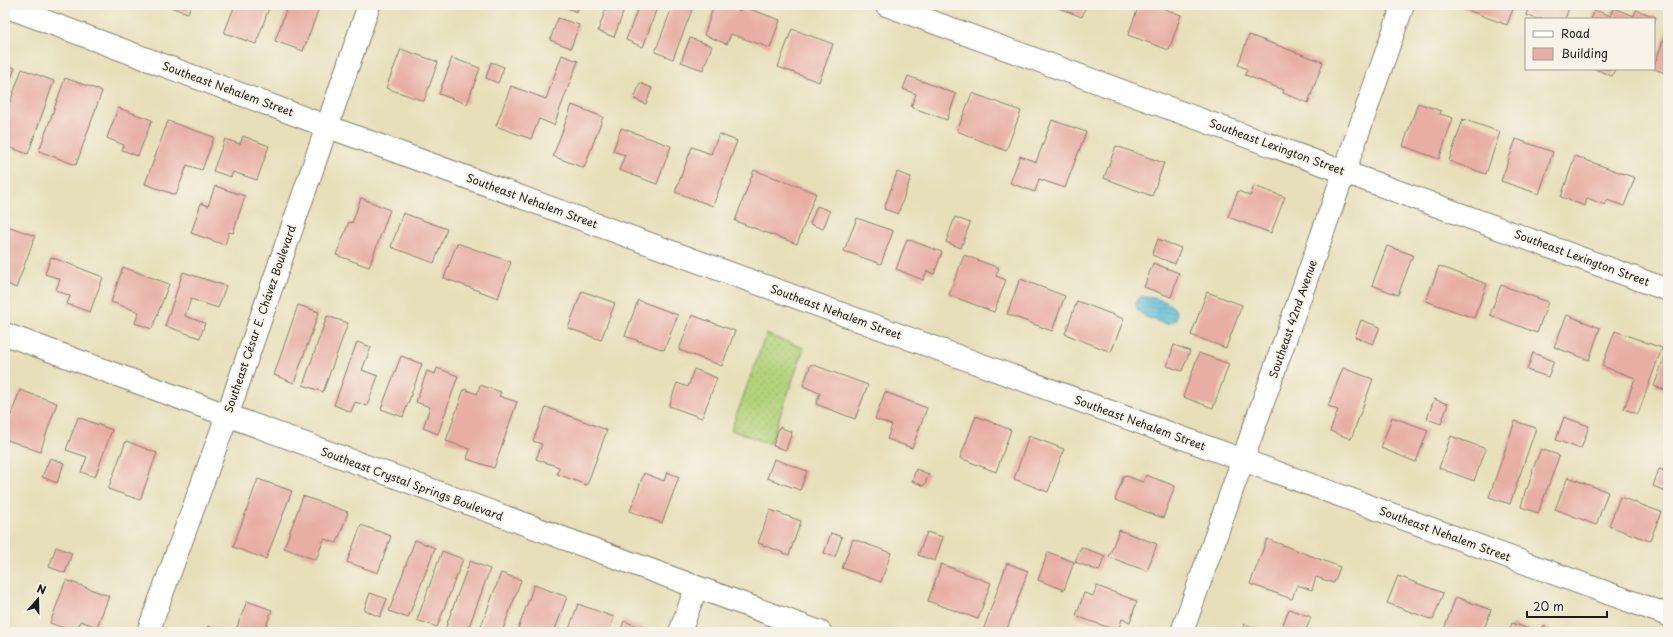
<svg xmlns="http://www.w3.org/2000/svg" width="1673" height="637" font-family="'Playpen Sans',sans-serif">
<defs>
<pattern id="garden-dots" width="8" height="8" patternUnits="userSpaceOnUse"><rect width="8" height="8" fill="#b2d27a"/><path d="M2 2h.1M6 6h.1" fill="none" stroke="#98b469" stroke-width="1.8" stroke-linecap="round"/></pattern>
<pattern id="water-rules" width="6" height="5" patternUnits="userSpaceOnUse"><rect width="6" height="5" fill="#58bbd7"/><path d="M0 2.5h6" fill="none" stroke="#4ca0b8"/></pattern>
</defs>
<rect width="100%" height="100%" fill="#f7f3e8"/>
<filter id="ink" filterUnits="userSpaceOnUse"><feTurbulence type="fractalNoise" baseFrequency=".025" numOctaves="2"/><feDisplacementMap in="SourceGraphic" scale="8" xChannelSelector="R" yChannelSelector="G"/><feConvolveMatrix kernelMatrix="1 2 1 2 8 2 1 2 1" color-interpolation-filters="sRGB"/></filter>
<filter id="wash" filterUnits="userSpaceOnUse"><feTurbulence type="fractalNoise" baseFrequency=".012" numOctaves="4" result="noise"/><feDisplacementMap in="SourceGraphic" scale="16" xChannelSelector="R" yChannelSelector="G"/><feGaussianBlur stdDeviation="0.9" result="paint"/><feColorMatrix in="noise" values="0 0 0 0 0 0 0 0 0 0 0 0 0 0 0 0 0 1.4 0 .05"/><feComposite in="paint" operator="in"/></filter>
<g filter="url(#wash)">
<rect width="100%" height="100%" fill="#e7dfba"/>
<!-- garden -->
<path fill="url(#garden-dots)" stroke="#67774b" d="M766,334l38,14 -34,96 -39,-14z"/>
<!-- water -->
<path fill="url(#water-rules)" stroke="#3a6c7a" d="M1141,297c12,-1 41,6 35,23l-9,4c-11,-3 -37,-9 -30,-25z"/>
<g id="blocks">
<!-- building -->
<path fill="#e8aea3" d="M164,5h27l-3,8z
M235,5h35l-14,39 -32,-11z
M288,5h25l6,3 -16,43 -28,-10z
M559,5h21l-3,7z
M607,5h19l-12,32 -16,-6z
M639,5h19l-15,42 -17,-7z
M673,5h21l-21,54 -18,-7z
M714,5h9l17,6 1,-5 39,14 -10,28 -39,-14 -4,10 -23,-9z
M1050,5h36l-4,12z
M1139,5h15l27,10 -12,35 -41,-15z
M1463,5h41l9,4 -6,16 -45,-17z
M1530,5h40l-5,14h-28l-11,-4z
M1613,8l21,8 2,-6 20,7 -2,7v-5h-63l4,-9 16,6z
M558,18l21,7 -8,23 -21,-8z
M1668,28v46l-14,-5v-4z
M792,29l41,15 -14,38 -41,-15z
M1249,35l74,27 -15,41 -25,-10 1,-3 -39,-15 2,-6 -9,-4z
M690,38l22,8 -9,24 -22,-8z
M401,49l37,13 -14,39 -38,-13z
M562,55l16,6 -24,64 -15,-6 -8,20 -35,-13 15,-40 35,13z
M452,58l28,10 -13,36 -28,-10z
M491,62l13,5 -6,16 -12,-5z
M5,64l10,4 -10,27z
M22,69l32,12 -26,73 -23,-8v-30z
M1595,69h20l-3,7z
M908,76l48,18 -9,26 -36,-13 5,-13 -13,-5z
M65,78l37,13 -26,74 -37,-14z
M640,83l12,5 -6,16 -12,-5z
M972,93l49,18 -15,40 -49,-20z
M1418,103l23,8 -1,3 13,4 -14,41 -36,-13z
M572,105l31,12 -19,51 -31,-12z
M118,108l34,12 -14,36 -16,-6 2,-5 -17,-7z
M1463,119l37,13 -14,42 -37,-13z
M1052,120l34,12 -21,56 -26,-9 -4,13 -25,-9 10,-27 16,6z
M168,121l46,16 -12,33 -15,-5 -11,30 -31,-11z
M621,128l50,18 -14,38 -38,-14 6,-15 -12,-4z
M719,134l18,7 -24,65 -38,-14 17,-45 19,7z
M243,136l26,10 -12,34 -24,-8 -2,5 -18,-6 12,-32 15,5z
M1516,139l37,13 -14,42 -38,-13z
M1116,146l48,17 -12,33 -48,-18z
M1575,156l60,22 -11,28 -17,-6 -2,5 -18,-7 -2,8 -24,-9z
M754,170l62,23 -19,51 -62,-23z
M897,172l14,5 -13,37 -14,-5z
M215,186l30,10 -12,37 -4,-1 -4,13 -34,-12 10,-30 7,3z
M1254,186l31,11 -14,36 -43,-16 10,-26 12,5z
M361,198l29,12 -21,57 -33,-12 13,-33 3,1z
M817,206l13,5 -7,18 -13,-5z
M403,213l44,16 -13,34 -43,-16z
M955,217l15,6 -9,25 -15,-6z
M857,218l36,13 -12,33 -37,-13z
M5,225l30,11 -19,52 -11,-5z
M907,239l35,13 -8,22 -7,-3 -4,9 -27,-11z
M1158,239l23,9 -6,16 -23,-9z
M457,243l54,19 -13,36 -54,-20z
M1387,246l26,9 -15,40 -26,-10z
M964,255l35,13 -3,8 10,4 -12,32 -45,-17z
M51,257l52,20 -13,35 -23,-8 3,-8 -14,-6 4,-11 -15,-5z
M1153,263l26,10 -8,24 -27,-10z
M1439,266l48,18 -13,34 -48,-17z
M123,267l46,17 -17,45 -17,-6 4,-11 -28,-10z
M183,272l43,14 -8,22 -27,-9 -6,17 20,7 -5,15 -35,-12z
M1020,279l45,17 -13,35 -45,-17z
M1501,285l47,17 -11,31 -47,-18z
M582,291l33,12 -14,37 -33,-12z
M1207,292l35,13 -16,43 -35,-13z
M638,300l40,15 -14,35 -39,-14z
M1077,301l47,18 -13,33 -46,-18z
M298,305l21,7 -25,71 -20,-8z
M692,315l43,16 -13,35 -43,-16z
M1567,315l33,13 -11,32 -35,-13z
M327,316l21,7 -25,69 -20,-7z
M1361,320l19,7 -7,17 -18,-7z
M1615,331l47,17 -24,66 -14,-5 11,-31 -33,-12z
M357,342l14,5 -9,23 16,6 -11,30 -12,-4 -4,10 -17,-7z
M1174,345l16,6 -8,20 -15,-5z
M1668,348v43l-14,-5z
M1199,353l30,11 -16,44 -30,-11z
M1533,353l21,8 -6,16 -21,-7z
M401,356l21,8 -19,53 -22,-8z
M811,364l57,21 -13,34 -39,-15 4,-11 -17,-7z
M437,368l21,8 -20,58 -15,-6 7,-21 -14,-5 11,-31 8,3z
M1343,368l30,11 -22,60 -21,-8 8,-21 -10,-4z
M694,369l23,9 -15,40 -33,-12 8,-23 11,4z
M480,385l21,7 -2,4 18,6 -23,66 -27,-9 3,-10 -24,-8 18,-52 13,5z
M20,390l37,13 -17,49 -35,-13v-8z
M885,392l42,16 -15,40 -25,-9 5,-14 -17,-6z
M1434,399l14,5 -7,20 -14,-5z
M546,407l61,23 -20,55 -30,-11 2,-7 -23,-8 6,-15 -9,-3z
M976,416l35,14 -15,42 -36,-14z
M78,417l34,13 -17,47 -14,-5 6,-15 -21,-7z
M1392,417l36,13 -12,32 -35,-14z
M1564,417l25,9 -8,23 -25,-9z
M1515,421l21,7 -26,76 -21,-7z
M779,427l13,5 -6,18 -13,-4z
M1029,436l35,13 -16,43 -34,-13z
M1451,436l35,13 -12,32 -35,-13z
M126,441l31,12 -17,47 -32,-11z
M1541,449l17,6 1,2 -21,56 -17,-6 5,-19 1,1 6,-17 -1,-1z
M50,458l14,5 -7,20 -15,-6z
M774,459l33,12 -7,19 -33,-12z
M916,469l13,5 -5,12 -12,-5z
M1659,469l9,3v20l-15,-6z
M667,472l12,5 -17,46 -32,-12 14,-38 20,8z
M1124,475l19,7 3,-7 29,11 -12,32 -48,-18z
M1568,477l40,15 -12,33 -41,-16z
M258,479l34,12 -26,68 -33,-12z
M303,496l45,16 -11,31 -13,-4 -8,21 -32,-12z
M1620,497l41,15 -11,29 -41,-15z
M770,510l31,11 -12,34 -31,-12z
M361,525l30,11 -13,37 -31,-11z
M1119,530l38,14 -10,27 -38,-14z
M927,532l16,5 -8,24 -17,-6z
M831,533l11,4 -7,20 -11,-4z
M853,539l38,14 -10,29 -39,-14z
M1267,539l73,28 -6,16 -18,-6 -4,13 -15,-5 -5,14 -42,-15z
M415,540l20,8 -27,70 -19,-7z
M56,547l16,6 -7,20 -16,-6z
M1081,547l24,9 -6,15 -24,-9z
M442,551l21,8 -26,68 -20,-7z
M1048,552l26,10 -10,28 -26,-10z
M470,561l20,8 -23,63h-14l-8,-3z
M1007,563l21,8 -22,61h-19l-4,-1z
M941,564l50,19 -13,36 -50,-18z
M501,573l20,7 -19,52h-23z
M1398,576l45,17 -10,27 -46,-17z
M66,580l43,16 -12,31 -17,-6 -3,11h-3l-24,-9z
M534,585l33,12 -13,35h-37z
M1097,586l40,15 -7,21 -8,-3 -4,12 -42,-15 8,-23 9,3z
M370,593l17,6 -7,18 -16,-7z
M1456,597l35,13 -8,22h-30l-9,-3z
M247,601l25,9 -8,22h-29z
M578,604l36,13 -5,15h-41z
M1289,609l22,8 -6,15h-15l-9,-3z
M624,621l28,11h-32z
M1512,623l25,9h-28z
M1245,624l19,7v1h-22z
M208,626l15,6h-17z
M1543,626l7,3 -1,3h-8z"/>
</g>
</g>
<g filter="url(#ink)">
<use href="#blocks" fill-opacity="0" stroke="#827e6b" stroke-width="1"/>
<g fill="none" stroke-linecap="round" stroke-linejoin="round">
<defs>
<path id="street" d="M886,5l782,285
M5,6l321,120 1342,489
M5,334l815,298
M148,632l79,-216
M680,632l16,-44
M1182,632l221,-627"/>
<path id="secondary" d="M227,416l142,-411"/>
</defs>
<!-- street casing -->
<use href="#street" stroke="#827e6b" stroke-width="24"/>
<!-- secondary casing -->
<use href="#secondary" stroke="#827e6b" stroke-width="24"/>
<!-- street -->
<use href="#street" stroke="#fff" stroke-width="22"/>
<!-- secondary -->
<use href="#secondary" stroke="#fff" stroke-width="22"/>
</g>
</g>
<g text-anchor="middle" stroke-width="4" stroke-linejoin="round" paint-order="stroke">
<!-- street labels -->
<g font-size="11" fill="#1c1c1c" stroke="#f7f3e8">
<text transform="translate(228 89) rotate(20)" y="4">Southeast Nehalem Street</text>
<text transform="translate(1277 147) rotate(20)" y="4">Southeast Lexington Street</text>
<text transform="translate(532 201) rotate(20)" y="4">Southeast Nehalem Street</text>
<text transform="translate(1582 258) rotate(20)" y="4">Southeast Lexington Street</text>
<text transform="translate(836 312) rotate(20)" y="4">Southeast Nehalem Street</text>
<text transform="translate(260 319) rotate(-71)" y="4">Southeast César E. Chávez Boulevard</text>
<text transform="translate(1293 319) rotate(-71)" y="4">Southeast 42nd Avenue</text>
<text transform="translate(1140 423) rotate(20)" y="4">Southeast Nehalem Street</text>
<text transform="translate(412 484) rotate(20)" y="4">Southeast Crystal Springs Boulevard</text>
<text transform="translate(1445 534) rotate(20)" y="4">Southeast Nehalem Street</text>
</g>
</g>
<!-- margin -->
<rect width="1673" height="637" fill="none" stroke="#f7f3e8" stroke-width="20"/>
<!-- legend -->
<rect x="1525" y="18" width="130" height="52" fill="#f7f3e8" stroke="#9f9d96"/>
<rect x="1533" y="31" width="20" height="6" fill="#ffffff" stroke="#9f9d96"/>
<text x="1561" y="38" font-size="12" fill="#1c1c1c">Road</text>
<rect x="1533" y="48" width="20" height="12" fill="#e8aea3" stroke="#9f9d96"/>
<text x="1561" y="58" font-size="12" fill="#1c1c1c">Building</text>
<!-- north arrow -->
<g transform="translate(38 599) rotate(20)" stroke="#f7f3e8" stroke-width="3" paint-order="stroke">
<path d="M0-3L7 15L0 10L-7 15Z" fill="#1c1c1c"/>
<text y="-6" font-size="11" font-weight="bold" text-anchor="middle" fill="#1c1c1c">N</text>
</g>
<!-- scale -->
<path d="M1527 611v6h80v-6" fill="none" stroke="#1c1c1c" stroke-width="2"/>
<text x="1533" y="611" font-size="12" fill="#1c1c1c" stroke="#f7f3e8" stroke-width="3" paint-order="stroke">20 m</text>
</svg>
